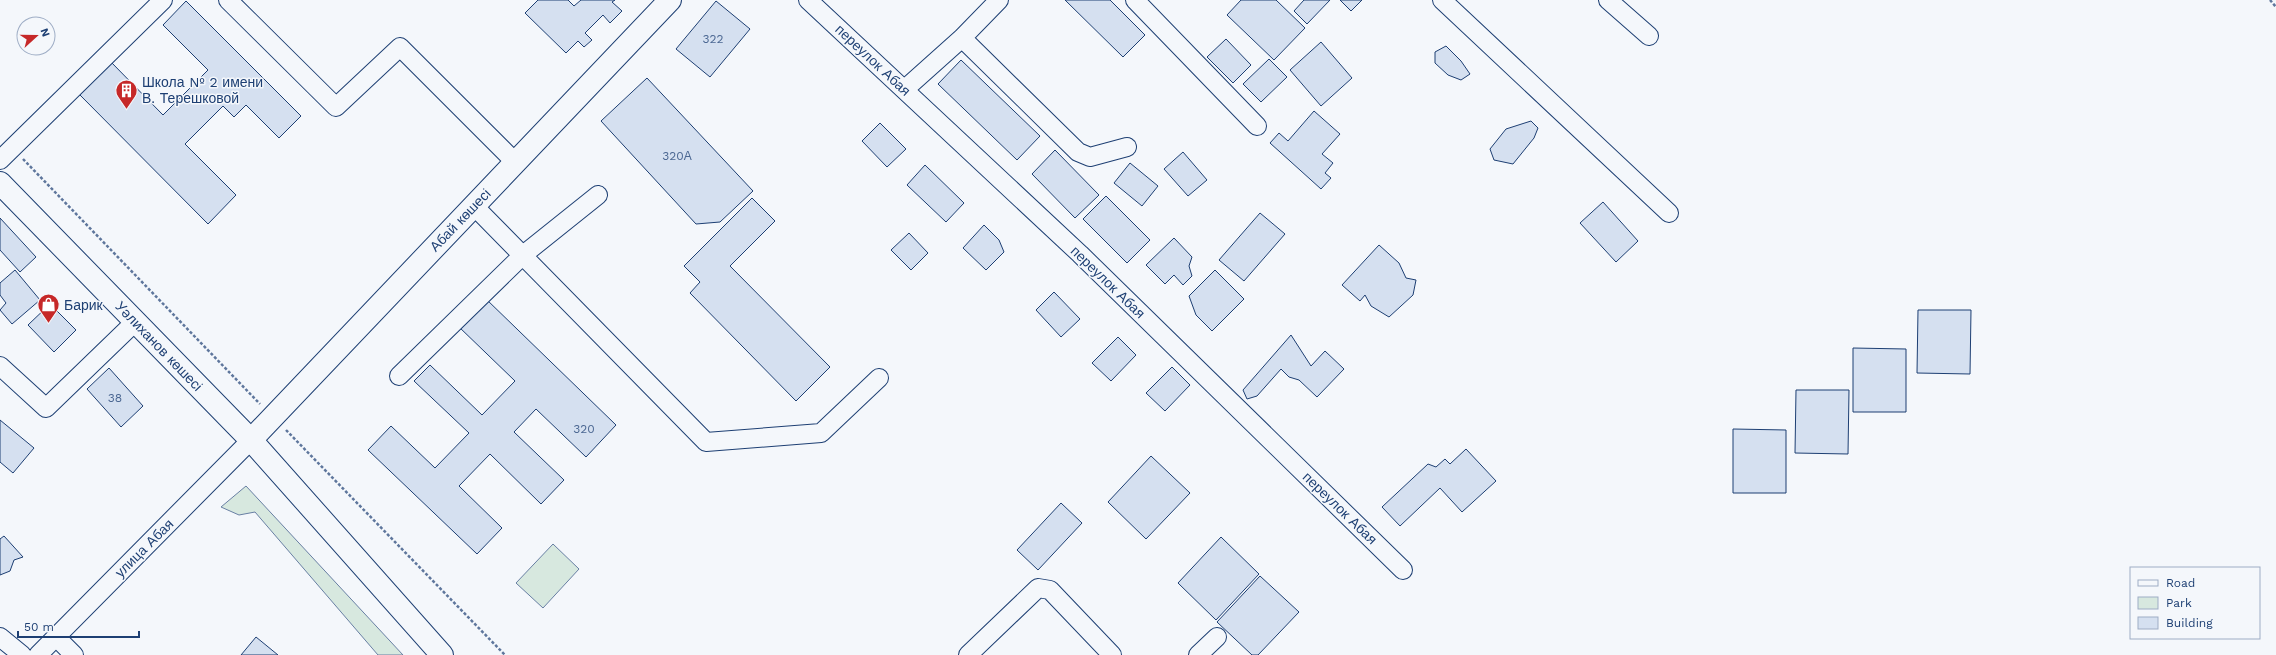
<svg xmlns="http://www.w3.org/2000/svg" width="2276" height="655" font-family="'Work Sans',sans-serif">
<rect width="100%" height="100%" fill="#f4f7fb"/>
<!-- green -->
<path fill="#d7e8df" stroke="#687fa3" d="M246,486l157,169h-25l-123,-143 -16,3 -18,-8z
M553,544l26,25 -36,39 -27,-25z"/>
<!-- building -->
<path fill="#d5e0f0" stroke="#1d3f73" d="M538,0h30l6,6 7,-6h34l-3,2 10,9 -12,12 -7,-8 -18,18 7,7 -8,7 -6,-6 -12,12 -41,-40z
M1065,0h45l35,35 -22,22z
M1241,0h35l29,28 -31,32 -47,-45z
M1304,0h26l-23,24 -13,-13z
M1340,0h22l-11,11z
M186,1l115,115 -22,22 -33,-33 -12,12 -11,-11 -38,38 51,51 -28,29 -130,-131 32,-32 53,54 45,-45 -45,-45z
M716,1l34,28 -40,48 -34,-28z
M1226,39l25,26 -18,18 -26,-26z
M1321,42l31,36 -31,28 -31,-36z
M1446,46l15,15 9,13 -9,6 -13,-5 -13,-12v-11z
M1269,59l18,18 -26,25 -18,-18z
M961,60l79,76 -23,24 -79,-76z
M647,78l106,113 -33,31 -24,2 -95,-103z
M1314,111l26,23 -18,20 11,9 -8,10 6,5 -10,11 -51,-46 9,-10 9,8z
M1531,121l7,7 -4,10 -21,26 -19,-4 -4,-11 16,-20z
M880,123l26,26 -19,18 -25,-26z
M1055,150l44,45 -24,23 -43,-44z
M1183,152l24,28 -19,16 -24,-27z
M1130,163l28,23 -16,20 -28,-23z
M925,165l39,38 -18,19 -39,-37z
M1106,196l44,44 -23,23 -44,-44z
M752,198l23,23 -45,45 100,101 -34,34 -106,-108 10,-11 -16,-16z
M1603,202l35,39 -22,21 -36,-39z
M1260,213l25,21 -41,47 -25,-21z
M0,218l36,39 -16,15 -20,-22z
M984,225l15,15 5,12 -18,18 -23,-22z
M909,233l19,20 -17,17 -20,-20z
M1174,238l18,19 -3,9 3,10 -9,9 -9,-10 -9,9 -19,-19z
M1379,245l20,18 7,15 10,2 -3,15 -24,22 -18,-11 -6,-11 -5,6 -18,-16z
M15,270l25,30 -28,24 -12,-14 6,-7 -6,-8v-12z
M1215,270l29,29 -32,32 -16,-16 -7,-19z
M1054,292l26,27 -19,18 -25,-27z
M485,298l131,127 -30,32 -50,-48 -22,23 50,48 -23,24 -51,-50 -31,32 43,42 -25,26 -109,-104 23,-24 44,42 34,-35 -55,-52 16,-16 52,50 33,-34 -57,-55z
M50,304l26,26 -22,22 -26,-27z
M1918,310h53l-1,64 -53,-1z
M1291,335l20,31 14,-15 19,18 -27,28 -18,-17 -10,-3 -8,-8 -24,27 -10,3 -4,-9z
M1118,337l18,18 -25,26 -19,-18z
M1853,348l53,1v63h-53z
M1172,367l18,18 -25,26 -19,-18z
M109,368l34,38 -22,21 -34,-38z
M1796,390h53l-1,64 -53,-1z
M0,420l34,28 -21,25 -13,-11z
M1733,429l53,1v63h-53z
M1466,449l30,32 -34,31 -22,-24 -40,38 -18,-19 46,-43 8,3 9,-8 5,5z
M1151,456l39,37 -44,46 -38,-37z
M1061,503l21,20 -44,47 -21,-20z
M4,536l19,21 -9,3 -4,11 -10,4v-36z
M1221,537l38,37 -43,46 -38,-37z
M1260,576l39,36 -41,43h-6l-35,-33z
M256,637l22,18h-37z"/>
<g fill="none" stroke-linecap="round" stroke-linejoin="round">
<defs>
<path id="minor" d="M228,0l108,107 64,-60 115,115
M808,0l272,254 323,316
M1135,0l122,126
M1442,0l227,213
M1608,0l41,36
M962,38l116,114 12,5 37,-10
M905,89l57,-51 37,-38
M0,160l163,-160
M474,206l232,236 115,-9 58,-55
M0,366l46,42 89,-86
M399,376l124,-121 75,-60
M0,637l22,18
M56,637l18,18
M38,655l213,-215
M968,655l70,-67 12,2 62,65
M1198,655l19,-18"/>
<path id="major" d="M0,183l251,257 191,215
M251,440l419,-440"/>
</defs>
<!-- minor casing -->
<use href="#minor" stroke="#1d3f73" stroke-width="20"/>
<!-- major casing -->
<use href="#major" stroke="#1d3f73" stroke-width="24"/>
<!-- path -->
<path stroke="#5e769c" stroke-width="2.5" stroke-dasharray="3 2" stroke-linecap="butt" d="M2270,0l6,7
M23,159l237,245
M286,430l219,225"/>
<!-- minor -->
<use href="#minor" stroke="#f4f7fb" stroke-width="18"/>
<!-- major -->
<use href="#major" stroke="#f4f7fb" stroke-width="22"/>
</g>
<!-- icons -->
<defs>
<symbol id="building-pin" viewBox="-11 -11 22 30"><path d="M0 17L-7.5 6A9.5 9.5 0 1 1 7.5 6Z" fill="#c62828" stroke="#f4f7fb"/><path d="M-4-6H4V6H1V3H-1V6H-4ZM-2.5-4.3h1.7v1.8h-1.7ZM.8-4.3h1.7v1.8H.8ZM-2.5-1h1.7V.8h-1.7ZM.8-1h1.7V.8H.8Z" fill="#fff"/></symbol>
<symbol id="shop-pin" viewBox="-11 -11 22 30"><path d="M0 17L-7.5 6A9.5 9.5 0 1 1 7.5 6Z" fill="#c62828" stroke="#f4f7fb"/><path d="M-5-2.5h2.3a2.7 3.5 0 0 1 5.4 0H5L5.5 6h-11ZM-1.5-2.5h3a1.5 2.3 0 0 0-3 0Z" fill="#fff"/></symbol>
</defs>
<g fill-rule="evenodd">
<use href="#building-pin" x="114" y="78" width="25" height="34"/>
<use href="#shop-pin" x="36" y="292" width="25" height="34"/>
</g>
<g text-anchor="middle" stroke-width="3" stroke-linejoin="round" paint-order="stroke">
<!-- number labels -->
<g font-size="12" fill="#4b6792">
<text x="713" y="43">322</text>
<text x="677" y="160">320А</text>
<text x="115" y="402">38</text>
<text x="584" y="433">320</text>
</g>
<!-- street labels -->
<g font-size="14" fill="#1d3f73" stroke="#f4f7fb">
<text transform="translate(873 60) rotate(43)" y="5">переулок Абая</text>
<text transform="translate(460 220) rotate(-46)" y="5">Абай көшесі</text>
<text transform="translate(1108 282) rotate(44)" y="5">переулок Абая</text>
<text transform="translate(159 346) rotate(46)" y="5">Уәлиханов көшесі</text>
<text transform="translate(1340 508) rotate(44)" y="5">переулок Абая</text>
<text transform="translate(144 548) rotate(-45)" y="5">улица Абая</text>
</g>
<!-- poi labels -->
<g font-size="14" fill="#1d3f73" stroke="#f4f7fb" text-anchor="start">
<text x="142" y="87">Школа № 2 имени<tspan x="142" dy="16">В. Терешковой</tspan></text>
<text x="64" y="310">Барик</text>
</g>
</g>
<!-- legend -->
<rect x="2130" y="567" width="130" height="72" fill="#f4f7fb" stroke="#9eadc5"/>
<rect x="2138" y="580" width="20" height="6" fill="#f4f7fb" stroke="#9eadc5"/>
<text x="2166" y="587" font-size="12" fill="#1d3f73">Road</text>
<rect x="2138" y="597" width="20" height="12" fill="#d7e8df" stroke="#9eadc5"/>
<text x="2166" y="607" font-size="12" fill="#1d3f73">Park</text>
<rect x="2138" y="617" width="20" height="12" fill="#d5e0f0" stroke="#9eadc5"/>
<text x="2166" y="627" font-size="12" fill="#1d3f73">Building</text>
<!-- north arrow -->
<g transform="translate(36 36) rotate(69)"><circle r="19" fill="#f4f7fb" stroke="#9eadc5"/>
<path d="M0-3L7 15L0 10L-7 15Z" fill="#c62828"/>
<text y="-6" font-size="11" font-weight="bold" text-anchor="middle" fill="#1d3f73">N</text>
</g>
<!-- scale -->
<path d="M18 631v6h121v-6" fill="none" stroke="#1d3f73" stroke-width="2"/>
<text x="24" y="631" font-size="12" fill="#1d3f73" stroke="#f4f7fb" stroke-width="3" paint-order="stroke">50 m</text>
</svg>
